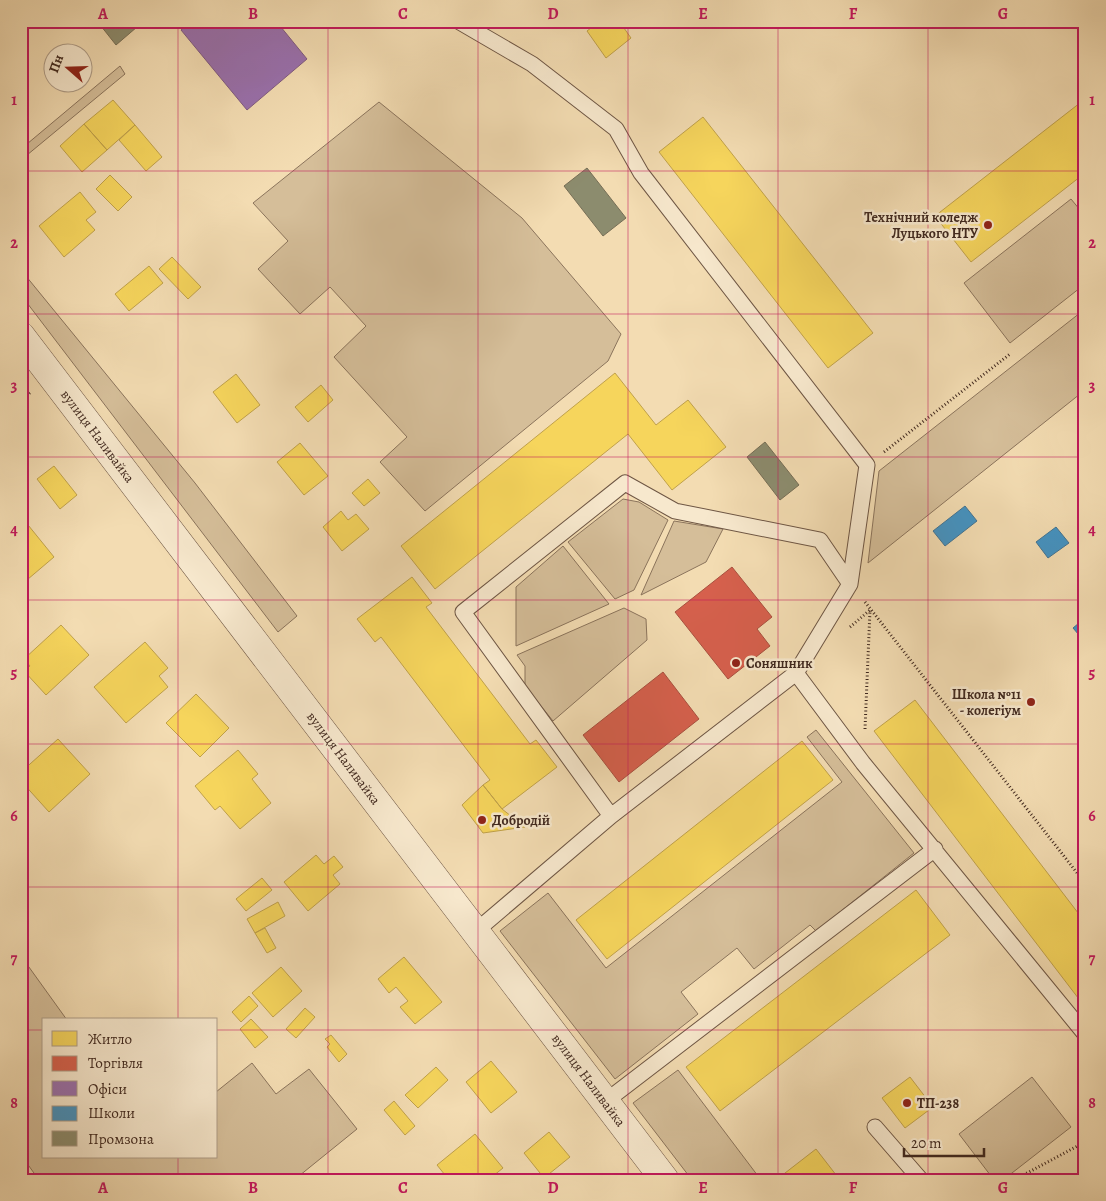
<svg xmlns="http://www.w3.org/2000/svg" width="1106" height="1201" font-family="Alegreya,serif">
<rect width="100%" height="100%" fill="#f3dcb2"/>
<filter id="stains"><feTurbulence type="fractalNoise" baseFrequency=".004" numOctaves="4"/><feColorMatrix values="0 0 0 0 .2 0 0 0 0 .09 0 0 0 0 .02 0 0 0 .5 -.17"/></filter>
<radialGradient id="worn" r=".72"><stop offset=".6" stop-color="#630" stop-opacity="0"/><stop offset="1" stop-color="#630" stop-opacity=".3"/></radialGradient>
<!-- green -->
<path fill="#d5be99" stroke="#8b745c" d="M120,66l5,8 -104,86v-11z
M379,102l143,116 99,116 -13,27 -183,150 -45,-49 27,-25 -73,-80 32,-31 -36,-39 -30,27 -42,-45 30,-28 -35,-38z
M1071,199l14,17v68l-75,59 -46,-60z
M21,270l174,213 102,133 -19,16 -257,-337z
M1085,309v81l-217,173 11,-92z
M623,499l16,3 29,18 -34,70 -19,9 -47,-57z
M674,521l49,8 -17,33 -65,33z
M563,546l46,58 -93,42v-59z
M624,608l22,11 1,21 -94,81 -28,-35v-20l-8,-11z
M816,730l98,123 -98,78 -6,-6 -56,44 -17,-21 -56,44 17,22 -83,65 -115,-148 48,-38 58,75 236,-186 -35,-45z
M21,956l46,64h-23v137h172v-65l36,-29 24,31 33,-25 48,60 -63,51h-255l-18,-25z
M678,1070l83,110h-69l-59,-77z
M1032,1077l39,50 -68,53h-9l-35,-46z"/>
<!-- homes -->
<path fill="#f6d55c" stroke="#c0a14a" d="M600,21h19l12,17 -25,20 -19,-27z
M1085,99v74l-114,89 -36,-46z
M113,100l22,25 -28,25 -23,-26z
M703,117l170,216 -45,35 -169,-216z
M84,124l23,26 -25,22 -22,-26z
M135,125l27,32 -16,14 -27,-31z
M110,175l22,22 -14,14 -22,-22z
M80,192l16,20 -10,8 9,10 -31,27 -25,-31z
M172,257l29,30 -13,12 -29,-30z
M149,266l14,17 -34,28 -14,-17z
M615,373l41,52 32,-25 38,47 -54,43 -44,-56 -193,155 -34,-43z
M236,374l24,31 -23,18 -24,-31z
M321,385l12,15 -25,22 -13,-15z
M300,443l28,33 -24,19 -27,-33z
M54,466l23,29 -17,14 -23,-30z
M368,479l12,14 -16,13 -12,-13z
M341,511l7,9 8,-6 13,15 -27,22 -19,-24z
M24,520l30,37 -33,28v-63z
M412,577l20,26 -6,4 104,137 6,-4 21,27 -55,42 -19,-24 7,-5 -109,-143 -6,5 -18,-23z
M61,625l28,30 -43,40 -22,-24 6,-5 -6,-7z
M145,642l23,26 -9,8 9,11 -42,36 -32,-36z
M196,694l33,34 -29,29 -34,-34z
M915,700l170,222v85l-211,-276z
M58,739l32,35 -41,38 -28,-31v-9z
M802,741l31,39 -226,179 -31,-39z
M238,750l20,24 -6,5 19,24 -31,26 -20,-23 -5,4 -20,-24z
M483,785l19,24 23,18 -42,6 -21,-28z
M316,855l8,9 10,-8 9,11 -10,8 7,9 -32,27 -24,-29z
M262,878l10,12 -26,21 -10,-12z
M916,890l34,45 -230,176 -34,-44z
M278,902l7,14 -30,17 -8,-14z
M265,928l11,20 -9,5 -12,-20z
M404,957l38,45 -27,22 -15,-17 8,-6 -12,-14 -7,6 -11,-14z
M281,967l21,24 -29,26 -21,-24z
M249,996l9,10 -17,16 -9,-10z
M305,1008l10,9 -19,21 -10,-9z
M251,1019l17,18 -13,11 -15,-19z
M331,1035l16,19 -8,8 -12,-15 3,-3 -5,-5z
M491,1061l26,31 -26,21 -25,-31z
M436,1067l12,13 -30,28 -13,-13z
M910,1077l23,30 -28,21 -23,-30z
M394,1101l21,25 -10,9 -21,-25z
M549,1132l21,25 -26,21 -20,-25z
M475,1134l28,34 -15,12h-39l-12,-15z
M816,1149l24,31h-64z
M1085,1172v8h-10z"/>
<!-- shops -->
<path fill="#d6604d" stroke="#a9503f" d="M732,567l40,50 -15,12 13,17 -42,33 -53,-67z
M663,672l36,47 -80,63 -36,-47z"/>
<!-- offices -->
<path fill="#9970ab" stroke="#7f5b81" d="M191,21h85l31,38 -60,51 -66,-80z"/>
<!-- schools -->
<path fill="#4393c3" stroke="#427392" d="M965,506l12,15 -32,25 -12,-15z
M1056,527l13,16 -21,15 -12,-16z
M1085,618v24l-12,-14z"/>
<!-- industry -->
<path fill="#8c8c6e" stroke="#766e56" d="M97,21h47l-28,24z
M587,168l39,50 -23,18 -39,-50z
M765,442l34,43 -19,15 -33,-43z"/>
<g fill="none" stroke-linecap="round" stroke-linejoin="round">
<defs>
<path id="lane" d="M458,21l74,43 84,65 25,44 226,292 -17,119 -54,89
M611,816l-148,-204 162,-129 50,28 145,29 30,44
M476,931l135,-115 185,-143 67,90 222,271
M606,1101l329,-252
M875,1127l46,53"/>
<path id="street" d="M21,336l644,844"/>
</defs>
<!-- lane casing -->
<use href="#lane" stroke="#6e5644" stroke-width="17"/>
<!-- street casing -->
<use href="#street" stroke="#6e5644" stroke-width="29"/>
<!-- path -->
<path stroke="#41291f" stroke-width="3" stroke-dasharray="1 2.5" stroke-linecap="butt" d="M21,400l10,-8
M884,452l126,-98
M865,602l220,281
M850,627l20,-17
M865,729l5,-119
M1014,1180l71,-38"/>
<!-- lane -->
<use href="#lane" stroke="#f7e8cd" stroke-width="15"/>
<!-- street -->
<use href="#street" stroke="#f7e8cd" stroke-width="28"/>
</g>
<!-- grid -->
<path fill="none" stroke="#c2185b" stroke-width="1" stroke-opacity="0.55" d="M178,21v999M328,21v1159M478,21v1159M628,21v1159M778,21v1159M928,21v1159M21,171h1064M21,314h1064M21,457h1064M21,600h1064M21,744h1064M21,887h1064M21,1030h23M216,1030h869M178,1157v23"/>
<!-- markers -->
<g fill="#8f2418" stroke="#f7e8cd" stroke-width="2">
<circle cx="988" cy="225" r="5"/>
<circle cx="736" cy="663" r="5"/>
<circle cx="1031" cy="702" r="5"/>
<circle cx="482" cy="820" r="5"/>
<circle cx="907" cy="1103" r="5"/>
</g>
<g text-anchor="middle" stroke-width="5" stroke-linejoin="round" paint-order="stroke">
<!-- poi labels -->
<g font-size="14" font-weight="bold" fill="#41291f" stroke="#f7e8cd" text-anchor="start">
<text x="978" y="222" text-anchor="end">Технічний коледж<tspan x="978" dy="16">Луцького НТУ</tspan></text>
<text x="746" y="668">Соняшник</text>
<text x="1021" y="699" text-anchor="end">Школа №11<tspan x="1021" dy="16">- колегіум</tspan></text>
<text x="492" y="825">Добродій</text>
<text x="917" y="1108">ТП-238</text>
</g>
<!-- street labels -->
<g font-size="14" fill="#41291f" stroke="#f7e8cd">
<text transform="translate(98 436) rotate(53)" y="5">вулиця Наливайка</text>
<text transform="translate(344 758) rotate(53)" y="5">вулиця Наливайка</text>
<text transform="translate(589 1080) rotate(53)" y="5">вулиця Наливайка</text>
</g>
</g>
<!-- margin -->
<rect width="1106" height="1201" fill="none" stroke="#f3dcb2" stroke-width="55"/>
<!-- legend -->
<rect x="42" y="1018" width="175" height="140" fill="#f7e8cd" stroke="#ae9c87"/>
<rect x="52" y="1031" width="25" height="15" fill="#f6d55c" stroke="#ae9c87"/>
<text x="88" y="1044" font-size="15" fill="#41291f">Житло</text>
<rect x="52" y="1056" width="25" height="15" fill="#d6604d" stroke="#ae9c87"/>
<text x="88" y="1068" font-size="15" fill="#41291f">Торгівля</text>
<rect x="52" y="1081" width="25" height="15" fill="#9970ab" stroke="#ae9c87"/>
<text x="88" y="1094" font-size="15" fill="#41291f">Офіси</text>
<rect x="52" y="1106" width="25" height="15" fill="#4393c3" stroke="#ae9c87"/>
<text x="88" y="1118" font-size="15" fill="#41291f">Школи</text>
<rect x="52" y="1131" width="25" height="15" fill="#8c8c6e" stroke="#ae9c87"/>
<text x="88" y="1144" font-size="15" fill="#41291f">Промзона</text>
<!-- north arrow -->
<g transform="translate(68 68) rotate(290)"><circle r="24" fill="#f7e8cd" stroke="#ae9c87"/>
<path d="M0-4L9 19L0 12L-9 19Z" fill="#8f2418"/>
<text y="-8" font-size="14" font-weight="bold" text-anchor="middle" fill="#41291f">Пн</text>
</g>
<!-- scale -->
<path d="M904 1148v8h80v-8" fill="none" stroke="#41291f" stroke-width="2.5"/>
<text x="911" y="1148" font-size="15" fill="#41291f" stroke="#f7e8cd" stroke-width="4" paint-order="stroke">20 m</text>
<rect x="28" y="28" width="1050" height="1146" fill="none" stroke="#c2185b" stroke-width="2"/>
<g font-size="16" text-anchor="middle" font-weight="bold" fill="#c2185b">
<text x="103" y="19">A</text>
<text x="253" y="19">B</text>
<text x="403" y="19">C</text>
<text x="553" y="19">D</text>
<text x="703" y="19">E</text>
<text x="853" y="19">F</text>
<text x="1003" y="19">G</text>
<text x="14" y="105">1</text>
<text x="1092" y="105">1</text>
<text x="14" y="248">2</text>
<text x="1092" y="248">2</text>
<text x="14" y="391">3</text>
<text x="1092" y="391">3</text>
<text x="14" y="535">4</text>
<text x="1092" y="535">4</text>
<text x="14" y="678">5</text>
<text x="1092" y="678">5</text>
<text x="14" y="821">6</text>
<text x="1092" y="821">6</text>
<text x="14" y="964">7</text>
<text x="1092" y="964">7</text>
<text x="14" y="1108">8</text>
<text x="1092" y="1108">8</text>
<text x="103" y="1193">A</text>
<text x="253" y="1193">B</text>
<text x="403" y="1193">C</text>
<text x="553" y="1193">D</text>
<text x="703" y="1193">E</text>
<text x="853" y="1193">F</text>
<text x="1003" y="1193">G</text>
</g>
<rect width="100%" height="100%" filter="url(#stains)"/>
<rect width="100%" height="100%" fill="url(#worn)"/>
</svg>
